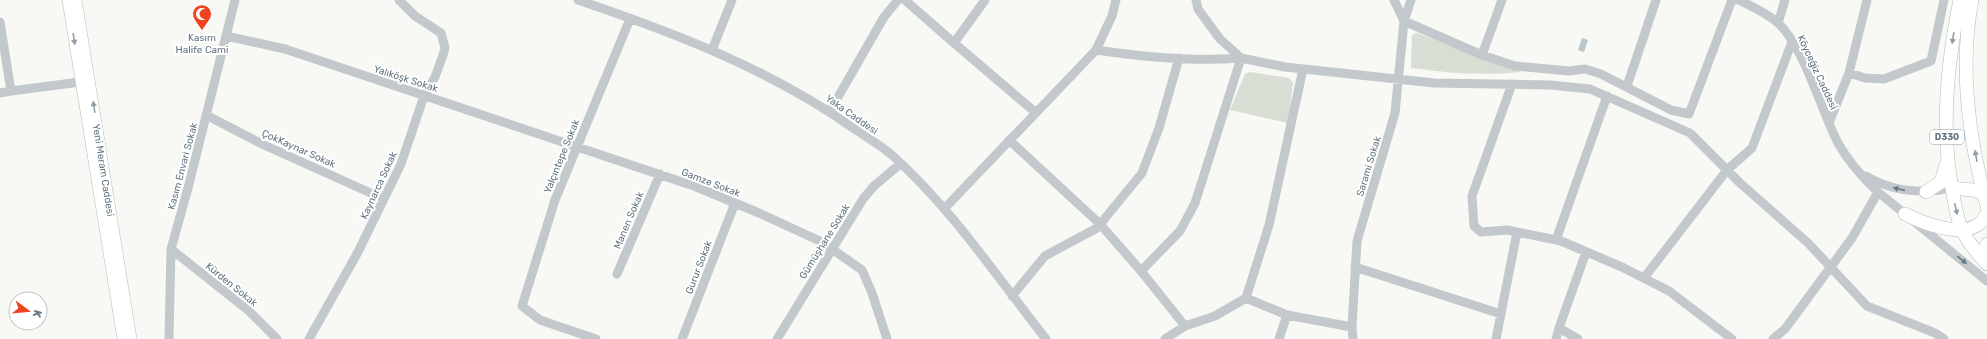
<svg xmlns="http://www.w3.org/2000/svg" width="1987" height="339" font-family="Rubik,sans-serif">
<rect width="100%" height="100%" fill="#f8f8f5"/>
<!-- green -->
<path fill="#d8ded4" d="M1417,33l104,39c-38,4 -73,1 -110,-4l1,-33z
M1250,72l39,6 4,5 -5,40 -58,-13 15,-36z"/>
<!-- water -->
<path fill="#b9c7ca" d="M1582,38l6,2 -4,12 -6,-2z"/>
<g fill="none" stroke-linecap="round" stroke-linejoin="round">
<defs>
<path id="major" d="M68,0l55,339
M76,0l55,339"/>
<path id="highway" d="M1960,0c-13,63 -20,130 -7,194 2,12 4,25 9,36 6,13 16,24 25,34
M1972,0c-13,68 -3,140 15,206
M1952,188l21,2 11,4
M1926,192l15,-10 5,-17
M1905,214c18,9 57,25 75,9 3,-2 5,-7 7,-10
M1987,244l-2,5 2,12"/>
</defs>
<!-- major casing -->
<use href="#major" stroke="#b6bbbf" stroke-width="12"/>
<!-- highway casing -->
<use href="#highway" stroke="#b5babd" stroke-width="14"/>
<!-- minor -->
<path stroke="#c2c8cb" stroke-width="9" d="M578,0c97,33 194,70 278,130 12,8 26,16 37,26 59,53 104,121 153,183
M905,0l49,43
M985,0l-31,43 81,69
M1196,0l2,9 22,30 21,19 44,9 149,16 116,2 40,4 100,44 50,50 68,60 59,63 68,27 9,6
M1394,0l10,21 78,34 20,-55
M1739,0c14,7 28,13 39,23 26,24 43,87 60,120 10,18 25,35 40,49l109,89
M0,22l11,69 69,-9
M1778,23l7,-23
M226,36l59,13 409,137 65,27 63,29 40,28 10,23 15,46
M712,50l20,-50
M1096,50c47,7 97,12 145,8l-46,145 -15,28 -39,40 44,55 30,-10 31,-18 23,-73 34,-156
M1482,55l33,11 54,5 16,-2 16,5 70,36 18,4 43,-114
M1849,73l16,5 19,1 47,-18 13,-61
M1512,84l-40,112 2,30 7,6 26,-2 54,11 61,26 47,24 63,48
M1627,86l29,-86
M0,93l11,-2
M830,111l54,-94 14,-17
M206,115l58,30 120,54
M1829,123l20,-50 18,-73
M1009,140l91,84 41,47
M1866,176c27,16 56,18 86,12
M944,209l152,-159 16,-34 4,-16
M1556,240l51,-144
M171,249l78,62 28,28
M1355,267l146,47
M617,274l43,-100
M1644,278l83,-108 25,-22 40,-106
M1012,296l33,-40 52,-28 45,-55 17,-45 20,-70
M1246,298l41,17 65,12
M169,339l2,-90 17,-61 47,-188
M309,339l49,-87 43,-88 23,-68 11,-19 8,-22 2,-7 -4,-15 -26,-17 -16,-16
M596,339l-56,-19 -18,-14 33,-106 75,-181
M682,339l53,-136
M777,339l86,-140 11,-13 26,-22
M1165,339l20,-13
M1279,339l8,-24
M1353,339l-1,-12 5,-86 38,-128 9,-92 7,-21
M1496,339l21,-107
M1556,339l3,-11
M1578,339l-19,-11 27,-76
M1773,339l12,-10 67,-91 26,-46"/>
<!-- major -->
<use href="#major" stroke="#fff" stroke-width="11"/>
<!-- highway -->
<use href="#highway" stroke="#fff" stroke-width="13"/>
</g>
<!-- one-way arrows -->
<defs><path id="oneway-solid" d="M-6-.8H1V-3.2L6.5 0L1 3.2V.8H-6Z"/></defs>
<g fill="#909ea8">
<use href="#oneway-solid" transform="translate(1953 38) rotate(99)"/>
<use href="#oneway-solid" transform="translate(74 39) rotate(81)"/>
<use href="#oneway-solid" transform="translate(94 107) rotate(-99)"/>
<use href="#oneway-solid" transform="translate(1976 156) rotate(-100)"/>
<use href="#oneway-solid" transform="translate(1956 209) rotate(77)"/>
</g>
<g fill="#667986">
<use href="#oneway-solid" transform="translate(1899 189) rotate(-167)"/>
<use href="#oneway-solid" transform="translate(1962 260) rotate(39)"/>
</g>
<!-- icons -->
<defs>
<symbol id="mosque-pin" viewBox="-11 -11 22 30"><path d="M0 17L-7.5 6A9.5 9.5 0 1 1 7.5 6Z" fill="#ee441f" stroke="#fff"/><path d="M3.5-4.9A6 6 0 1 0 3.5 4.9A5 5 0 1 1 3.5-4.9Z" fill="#fff"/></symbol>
</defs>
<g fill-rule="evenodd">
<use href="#mosque-pin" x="191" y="3" width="22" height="30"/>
</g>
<g text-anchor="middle" stroke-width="4" stroke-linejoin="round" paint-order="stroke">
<!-- shield labels -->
<rect fill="#fff" stroke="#909ea8" stroke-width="1" x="1930" y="130" width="34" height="14" rx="3"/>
<g font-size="9" font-weight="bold" fill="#617582">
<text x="1947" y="140">D330</text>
</g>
<!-- poi labels -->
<g font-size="10" fill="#617582" stroke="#fff">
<text x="202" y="41">Kasım<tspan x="202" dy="12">Halife Cami</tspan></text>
</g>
<!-- street labels -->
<g font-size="10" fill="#617582" stroke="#fff">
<text transform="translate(1818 72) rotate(65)" y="4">Köyceğiz Caddesi</text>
<text transform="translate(406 78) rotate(18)" y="4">Yalıköşk Sokak</text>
<text transform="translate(852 114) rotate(35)" y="4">Yaka Caddesi</text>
<text transform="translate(299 148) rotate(24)" y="4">ÇokKaynar Sokak</text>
<text transform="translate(561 156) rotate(-68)" y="4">Yalçıntepe Sokak</text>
<text transform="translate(182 166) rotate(-75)" y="4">Kasım Envari Sokak</text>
<text transform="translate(1368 166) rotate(-73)" y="4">Sarami Sokak</text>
<text transform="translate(104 170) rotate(81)" y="4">Yeni Meram Caddesi</text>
<text transform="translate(711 182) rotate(21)" y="4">Gamze Sokak</text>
<text transform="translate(378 185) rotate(-65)" y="4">Kaynarca Sokak</text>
<text transform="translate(628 220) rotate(-67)" y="4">Manen Sokak</text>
<text transform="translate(824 241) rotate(-58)" y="4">Gümüşhane Sokak</text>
<text transform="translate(698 267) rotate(-69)" y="4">Gurur Sokak</text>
<text transform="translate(232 284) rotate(39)" y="4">Kürden Sokak</text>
</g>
</g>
<!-- north arrow -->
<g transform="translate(28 311) rotate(106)"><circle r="19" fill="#ffffff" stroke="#c0c8cd"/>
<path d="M0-3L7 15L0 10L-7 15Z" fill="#ee441f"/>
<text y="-6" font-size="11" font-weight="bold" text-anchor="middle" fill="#617582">K</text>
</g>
</svg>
